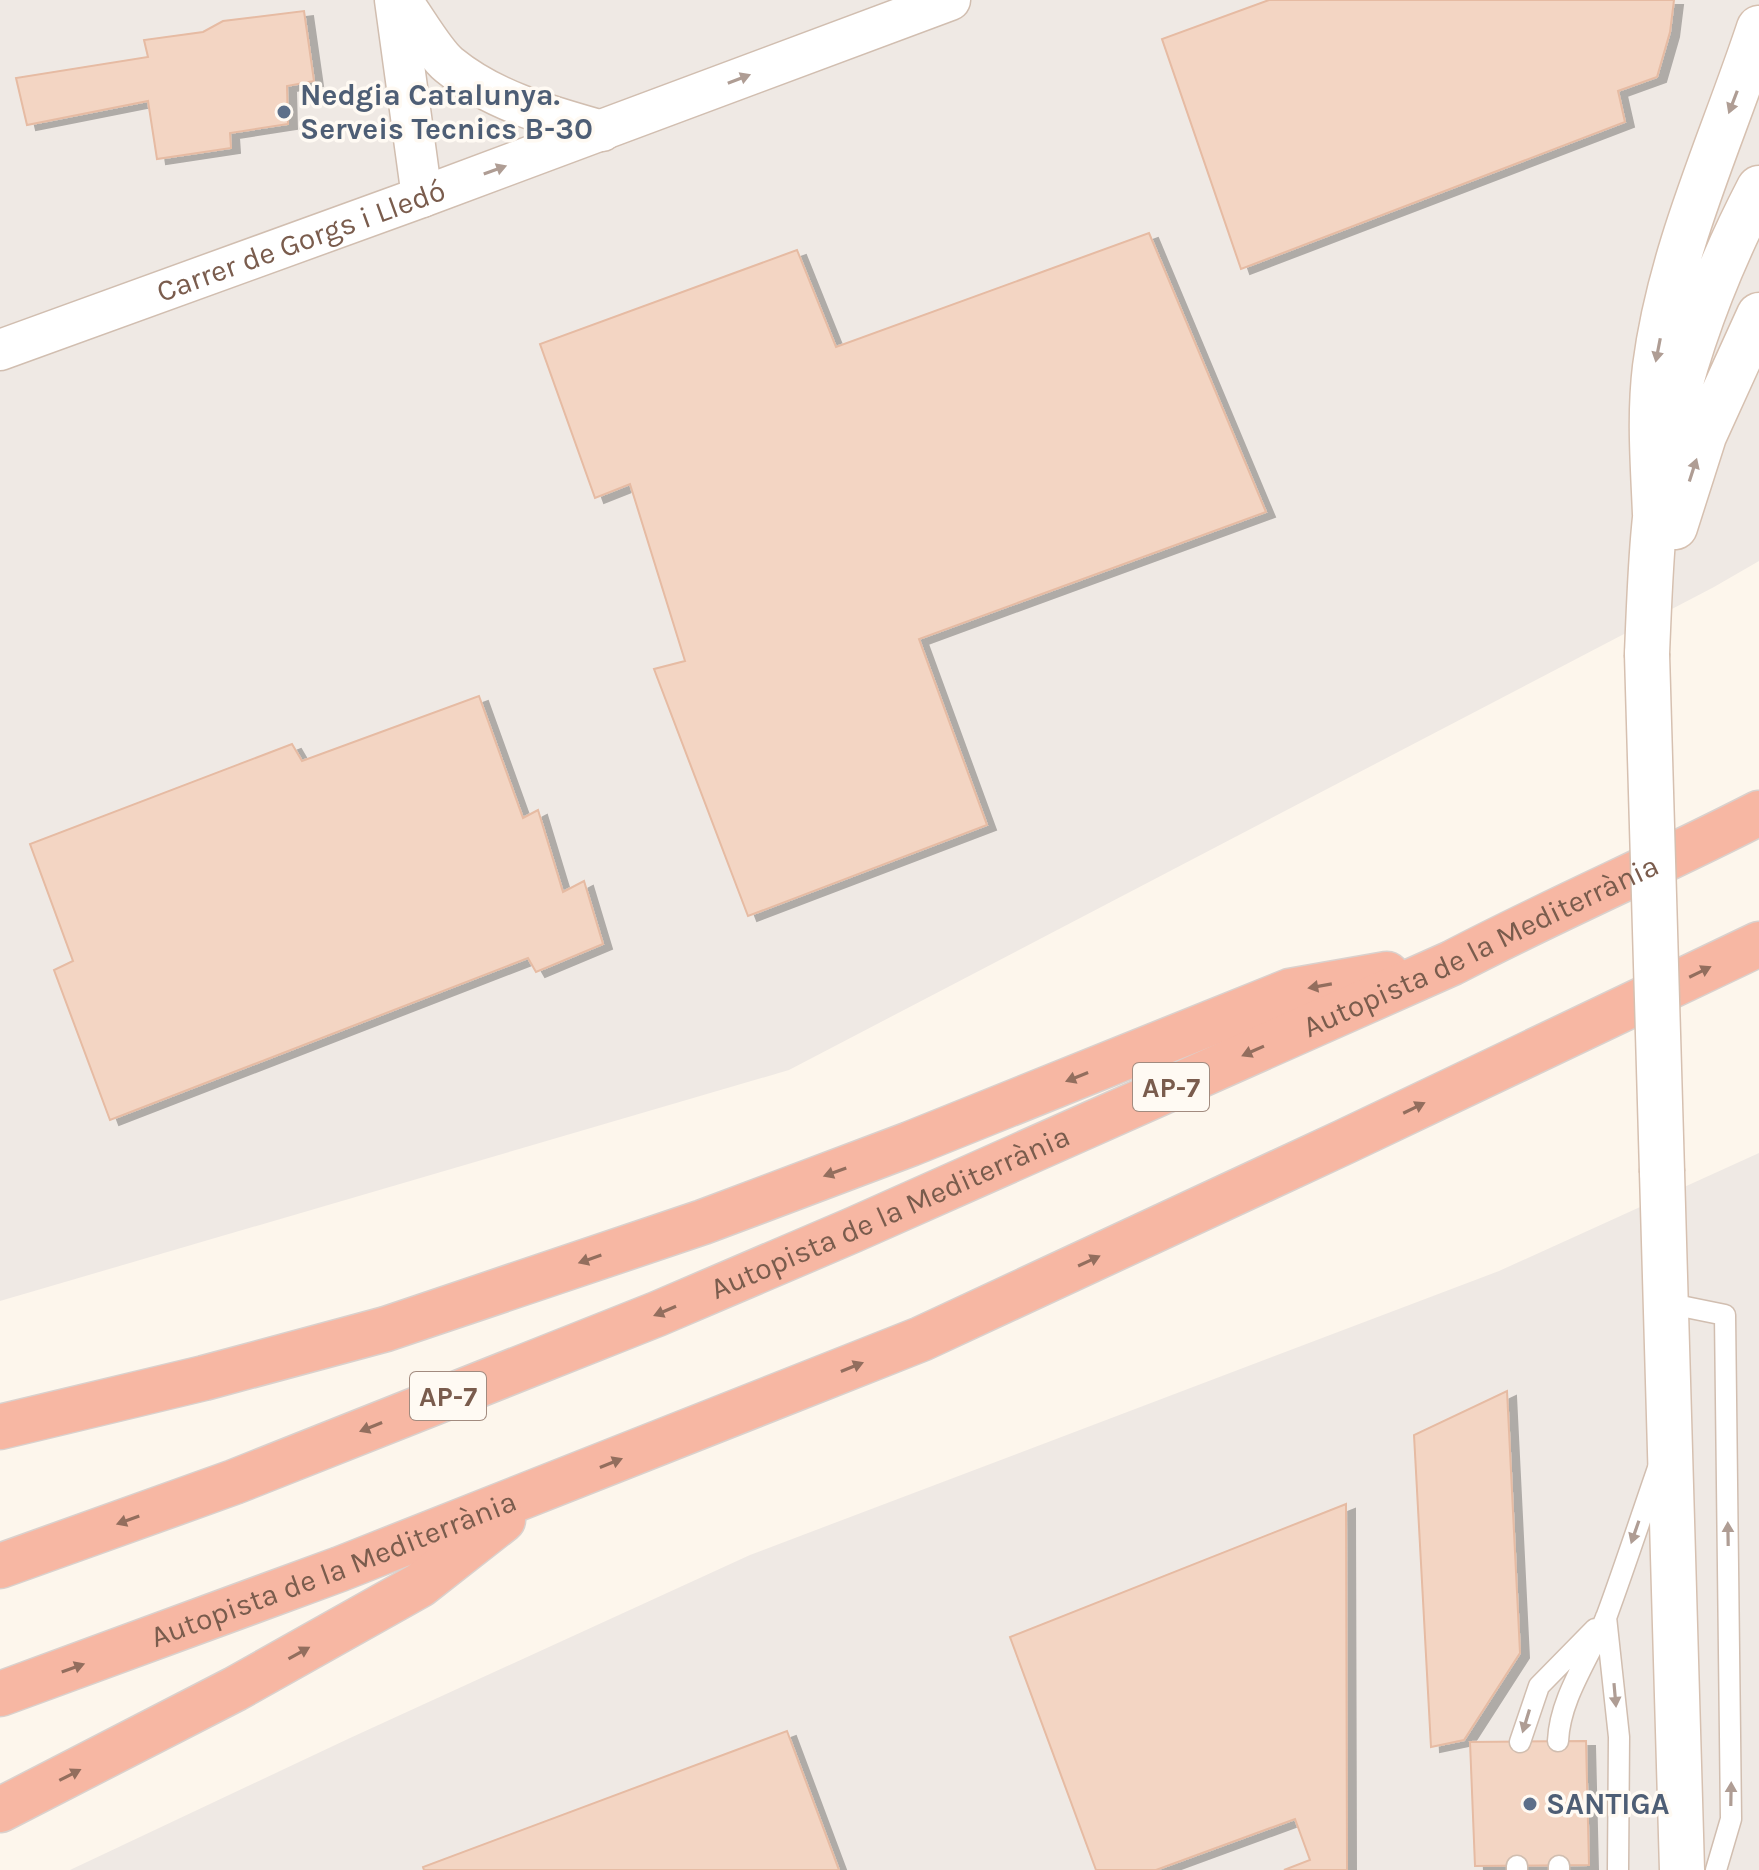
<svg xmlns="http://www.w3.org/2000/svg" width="1759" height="1870" font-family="Karla,sans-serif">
<defs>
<filter id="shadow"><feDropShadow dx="9" dy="5" stdDeviation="0" flood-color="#0004"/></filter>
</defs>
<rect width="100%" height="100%" fill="#fdf6ec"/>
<!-- industrial -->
<path fill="#efe9e4" d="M0,0h1759v561l-45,26 -925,483 -789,231z
M1759,1153v717h-1689l280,-132 400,-183 749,-284z"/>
<!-- building -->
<path fill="#f3d5c3" stroke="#e6bba3" stroke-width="2" filter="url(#shadow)" d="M1269,0h405l-4,32 -13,45 -39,14 7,31 -384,147 -79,-230z
M304,11l10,70 -27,5 1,38 -58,9 1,15 -74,11 -9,-58 -121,24 -11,-47 132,-21 -4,-17 59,-8 20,-11z
M1149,233l117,279 -347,127 68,186 -239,91 -94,-247 31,-8 -55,-177 -35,14 -55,-154 257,-94 39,97z
M479,696l44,122 15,-8 25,82 21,-11 19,63 -67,28 -8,-14 -418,162 -56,-150 19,-9 -43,-117 262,-100 10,17z
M1507,1391l13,262 -56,87 -33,7 -17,-312z
M1346,1504l1,366h-63l26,-10 -15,-41 -139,51h-60l-86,-233z
M787,1731l52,139h-415l-1,-3z
M1586,1741l3,124 -114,1 -5,-124z"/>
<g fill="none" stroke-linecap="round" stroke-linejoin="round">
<defs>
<path id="lane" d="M1666,1303l59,12 6,504 -15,51
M1606,1617l13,120 -1,133
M1558,1741c2,-45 33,-85 49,-126 18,-49 34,-98 51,-147
M1520,1742l19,-56 56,-57
M1517,1866v4
M1559,1866v4"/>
<g id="street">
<path d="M395,0l27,197"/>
<path d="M401,0c13,17 33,53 48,65 44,36 100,51 153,66"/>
<path id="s1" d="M0,350l422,-153 528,-197"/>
</g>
<path id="secondary" d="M1655,514c-2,-49 -6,-98 0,-147 15,-118 67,-227 104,-339
M1675,527l29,-91 55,-121
M1647,654c3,-73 5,-147 21,-219 18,-85 51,-170 91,-247
M1662,1172l20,698"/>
<g id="highway">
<path d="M0,1427l204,-49 182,-49 317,-107 207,-78 380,-153 97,-17"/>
<path id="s2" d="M0,1566l234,-84 423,-168 196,-84 599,-267c101,-53 206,-98 307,-150"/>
<path id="s3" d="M0,1694l340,-125 581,-230 423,-197 415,-198"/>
<path d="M0,1810l235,-121 185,-104 83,-65"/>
</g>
</defs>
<!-- lane casing -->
<use href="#lane" stroke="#d1beb0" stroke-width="23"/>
<!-- street casing -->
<use href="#street" stroke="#d1beb0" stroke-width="43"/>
<!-- secondary casing -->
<use href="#secondary" stroke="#d6c0b0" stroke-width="47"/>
<!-- highway casing -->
<use href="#highway" stroke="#dad1cd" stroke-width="47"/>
<!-- lane -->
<use href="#lane" stroke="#fff" stroke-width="20"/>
<!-- street -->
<use href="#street" stroke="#fff" stroke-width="40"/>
<!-- secondary -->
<use href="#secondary" stroke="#fff" stroke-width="44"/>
<!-- highway -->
<use href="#highway" stroke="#f7b7a3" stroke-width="44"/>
<defs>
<path id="secondary-bridge" d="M1647,654l15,518"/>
</defs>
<!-- secondary-bridge casing -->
<use href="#secondary-bridge" stroke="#d6c0b0" stroke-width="47" stroke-linecap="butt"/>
<!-- secondary-bridge -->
<use href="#secondary-bridge" stroke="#fff" stroke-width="44"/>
</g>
<!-- one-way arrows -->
<defs><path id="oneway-solid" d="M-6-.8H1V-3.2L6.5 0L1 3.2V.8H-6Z" transform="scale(2)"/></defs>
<g fill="#af9d94">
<use href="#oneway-solid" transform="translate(739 79) rotate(-21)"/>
<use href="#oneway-solid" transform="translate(1733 102) rotate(111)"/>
<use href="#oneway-solid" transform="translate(495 170) rotate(-20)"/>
<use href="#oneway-solid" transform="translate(1658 350) rotate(101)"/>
<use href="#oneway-solid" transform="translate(1693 470) rotate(-72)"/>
<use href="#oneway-solid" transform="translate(1635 1532) rotate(109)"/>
<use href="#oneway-solid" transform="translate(1728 1534) rotate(-91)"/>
<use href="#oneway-solid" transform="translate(1615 1695) rotate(85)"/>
<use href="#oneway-solid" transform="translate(1526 1721) rotate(107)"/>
<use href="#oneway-solid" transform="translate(1731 1794) rotate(-89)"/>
</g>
<g fill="#936e5e">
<use href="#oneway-solid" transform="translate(1700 972) rotate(-26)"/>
<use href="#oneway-solid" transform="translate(1320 986) rotate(170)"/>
<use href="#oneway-solid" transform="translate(1253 1051) rotate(156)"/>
<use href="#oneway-solid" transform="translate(1077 1077) rotate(158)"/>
<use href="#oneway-solid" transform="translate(1414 1108) rotate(-26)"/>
<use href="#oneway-solid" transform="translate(835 1172) rotate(160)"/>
<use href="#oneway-solid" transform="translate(590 1259) rotate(161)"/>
<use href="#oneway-solid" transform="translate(1089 1261) rotate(-25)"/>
<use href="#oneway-solid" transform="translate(665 1311) rotate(157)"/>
<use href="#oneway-solid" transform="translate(852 1367) rotate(-22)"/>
<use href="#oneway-solid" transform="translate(371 1427) rotate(158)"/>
<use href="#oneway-solid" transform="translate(611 1463) rotate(-22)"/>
<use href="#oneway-solid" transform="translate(128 1520) rotate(160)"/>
<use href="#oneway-solid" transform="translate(299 1653) rotate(-29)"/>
<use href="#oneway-solid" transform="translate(73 1668) rotate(-20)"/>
<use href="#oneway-solid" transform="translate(70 1775) rotate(-27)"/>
</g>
<!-- markers -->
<g fill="#5c6f8a" stroke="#fffaf3" stroke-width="3">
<circle cx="284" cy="112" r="8"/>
<circle cx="1530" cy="1804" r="8"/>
</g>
<g text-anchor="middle" stroke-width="7" stroke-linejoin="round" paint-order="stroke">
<!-- shield labels -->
<g fill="#fffaf3" stroke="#a28b7f" stroke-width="2">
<rect x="1133" y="1063" width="76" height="48" rx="6"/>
<rect x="410" y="1372" width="76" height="48" rx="6"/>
</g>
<g font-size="28" font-weight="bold" fill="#7a5c4d">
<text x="1171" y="1097">AP-7</text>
<text x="448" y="1406">AP-7</text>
</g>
<!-- service labels -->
<g font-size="30" font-weight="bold" fill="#4e5e75" stroke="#fffaf3" text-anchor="start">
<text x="300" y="105">Nedgia Catalunya.<tspan x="300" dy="34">Serveis Tecnics B-30</tspan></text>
<text x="1546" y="1814">SANTIGA</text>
</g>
<!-- street labels -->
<g font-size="30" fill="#7a5c4d" stroke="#fffaf3">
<text dy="10" stroke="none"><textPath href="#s1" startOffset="320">Carrer de Gorgs i Lledó</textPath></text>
<text dy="10" stroke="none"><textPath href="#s2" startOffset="1606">Autopista de la Mediterrània</textPath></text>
<text dy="10" stroke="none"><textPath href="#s2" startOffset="958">Autopista de la Mediterrània</textPath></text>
<text dy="10" stroke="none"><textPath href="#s3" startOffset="356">Autopista de la Mediterrània</textPath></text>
</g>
</g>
</svg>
